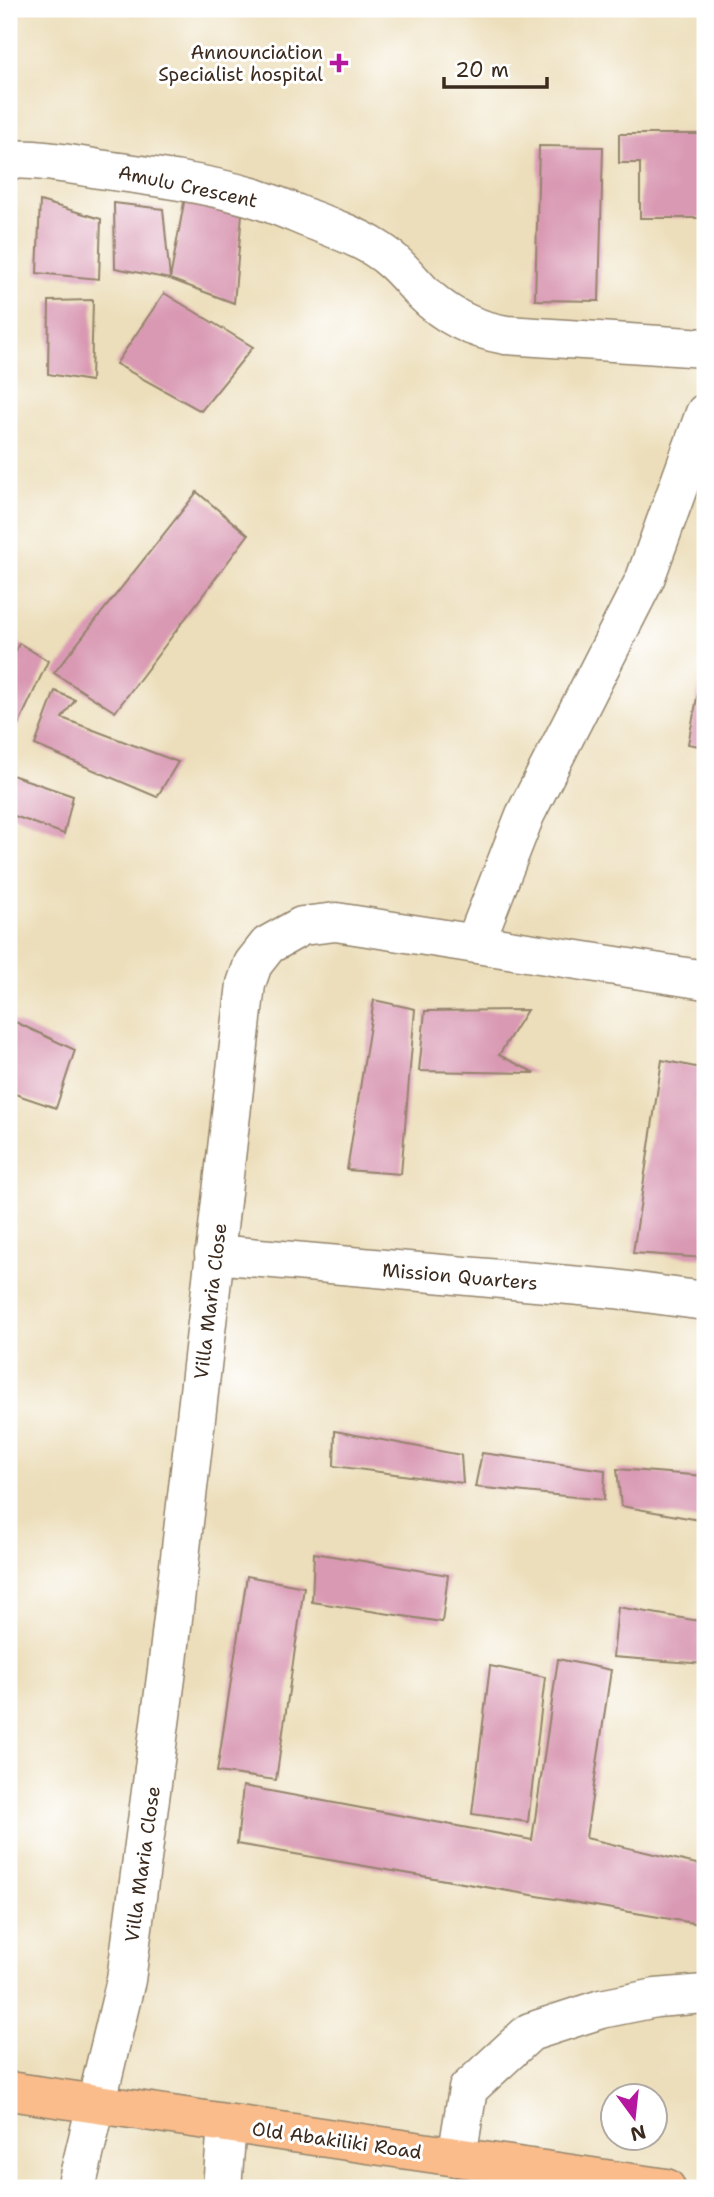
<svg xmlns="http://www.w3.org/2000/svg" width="714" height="2197" font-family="'Shantell Sans',sans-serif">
<rect width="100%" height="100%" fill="#fff"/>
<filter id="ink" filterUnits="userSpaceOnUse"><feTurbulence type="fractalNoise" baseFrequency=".0143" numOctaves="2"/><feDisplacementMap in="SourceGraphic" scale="14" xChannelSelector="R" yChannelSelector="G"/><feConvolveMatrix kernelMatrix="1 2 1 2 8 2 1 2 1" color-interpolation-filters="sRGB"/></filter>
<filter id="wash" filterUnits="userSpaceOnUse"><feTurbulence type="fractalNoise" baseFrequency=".00686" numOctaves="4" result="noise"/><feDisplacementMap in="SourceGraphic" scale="28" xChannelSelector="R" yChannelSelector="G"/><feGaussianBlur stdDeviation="1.57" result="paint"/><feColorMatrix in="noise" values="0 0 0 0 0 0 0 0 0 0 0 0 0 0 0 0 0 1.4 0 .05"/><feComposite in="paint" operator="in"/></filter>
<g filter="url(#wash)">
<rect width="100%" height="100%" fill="#ecdeba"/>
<g id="blocks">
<!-- building -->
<path fill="#d999b3" d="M619,134h84v84h-63v-55h-21z
M539,146l64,1 -4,154 -64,-1z
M185,197l57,17 -8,89 -64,-24z
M40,201l61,18 -2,60 -62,-6z
M114,203l49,6 7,70 -55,-11z
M164,293l89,54 -52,64 -85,-47z
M93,300l-2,81 -43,-7 1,-73z
M197,492l51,43 -133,177 -61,-39z
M19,643l29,18 -39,84v-77z
M704,662h1v85l-17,-3z
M55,691l20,9 -13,18 116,44 -21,35 -122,-52z
M9,774l64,22 -9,38 -55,-20z
M374,1000l41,9 -14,165 -54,-4z
M527,1010l-28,45 36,18 -116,-2 6,-60z
M9,1019l66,31 -19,58 -47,-16z
M662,1060l43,9v189l-72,-5z
M335,1431l126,24 2,28 -129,-17z
M482,1453l123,17 -1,30 -129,-13z
M617,1469l88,7v45l-84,-15z
M314,1553l134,22 -6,47 -130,-20z
M247,1576l57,11 -28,193 -59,-8z
M618,1607l87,15v42l-92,-7z
M558,1659l53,11 -25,168 119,28v59l-468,-81 6,-58 289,54z
M490,1666l55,11 -17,145 -56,-8z"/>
</g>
</g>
<g filter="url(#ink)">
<use href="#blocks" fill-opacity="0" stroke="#94846c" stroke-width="2"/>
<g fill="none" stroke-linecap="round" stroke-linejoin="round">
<defs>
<path id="minor" d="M9,160c30,-2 60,4 90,9 51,7 104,14 153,28 20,6 40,15 60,23 21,8 44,16 63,28 19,11 32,28 47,44 24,24 50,37 84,43l199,13
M475,943l50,-128 120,-236 60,-166
M214,1254l401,35 90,12
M457,2157l11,-68 62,-57 71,-23 55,-11 49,-4
M76,2188l50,-208 41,-310 79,-686 7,-20 15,-19 34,-19 34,-4 369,58
M222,2188l5,-64"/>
<path id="major" d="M9,2091l657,97"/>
</defs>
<!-- minor casing -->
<use href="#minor" stroke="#94846c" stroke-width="41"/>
<!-- major casing -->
<use href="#major" stroke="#94846c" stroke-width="41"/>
<!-- minor -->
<use href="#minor" stroke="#fff" stroke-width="38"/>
<!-- major -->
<use href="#major" stroke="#f9bc8a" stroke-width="38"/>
</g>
</g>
<!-- markers -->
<path fill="#b5179e" stroke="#fff" stroke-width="2.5" d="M335.5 52.5h7v7h7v7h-7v7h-7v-7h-7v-7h7z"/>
<g text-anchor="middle" stroke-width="6" stroke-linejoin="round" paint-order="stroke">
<!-- poi labels -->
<g font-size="19" fill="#3b2a1e" stroke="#fff" text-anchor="end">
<text x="323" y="59">Announciation<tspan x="323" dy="22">Specialist hospital</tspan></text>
</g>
<!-- street labels -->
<g font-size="19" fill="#3b2a1e" stroke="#fff">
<text transform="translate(188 186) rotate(12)" y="7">Amulu Crescent</text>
<text transform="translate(460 1276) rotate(5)" y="7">Mission Quarters</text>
<text transform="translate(210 1301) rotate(-83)" y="7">Villa Maria Close</text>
<text transform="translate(142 1864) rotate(-82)" y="7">Villa Maria Close</text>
<text transform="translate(337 2140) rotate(8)" y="7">Old Abakiliki Road</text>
</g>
</g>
<!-- margin -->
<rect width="714" height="2197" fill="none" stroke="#fff" stroke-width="35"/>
<!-- north arrow -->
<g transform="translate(634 2117) rotate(165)"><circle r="33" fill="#ffffff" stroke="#b1aaa5" stroke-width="2"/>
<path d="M0-5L12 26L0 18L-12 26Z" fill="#b5179e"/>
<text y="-10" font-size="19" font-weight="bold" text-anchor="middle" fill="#3b2a1e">N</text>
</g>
<!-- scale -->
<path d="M444 77v10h103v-10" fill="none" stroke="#3b2a1e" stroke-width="3.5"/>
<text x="455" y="77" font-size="21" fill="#3b2a1e" stroke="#ffffff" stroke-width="5" paint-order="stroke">20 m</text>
</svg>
